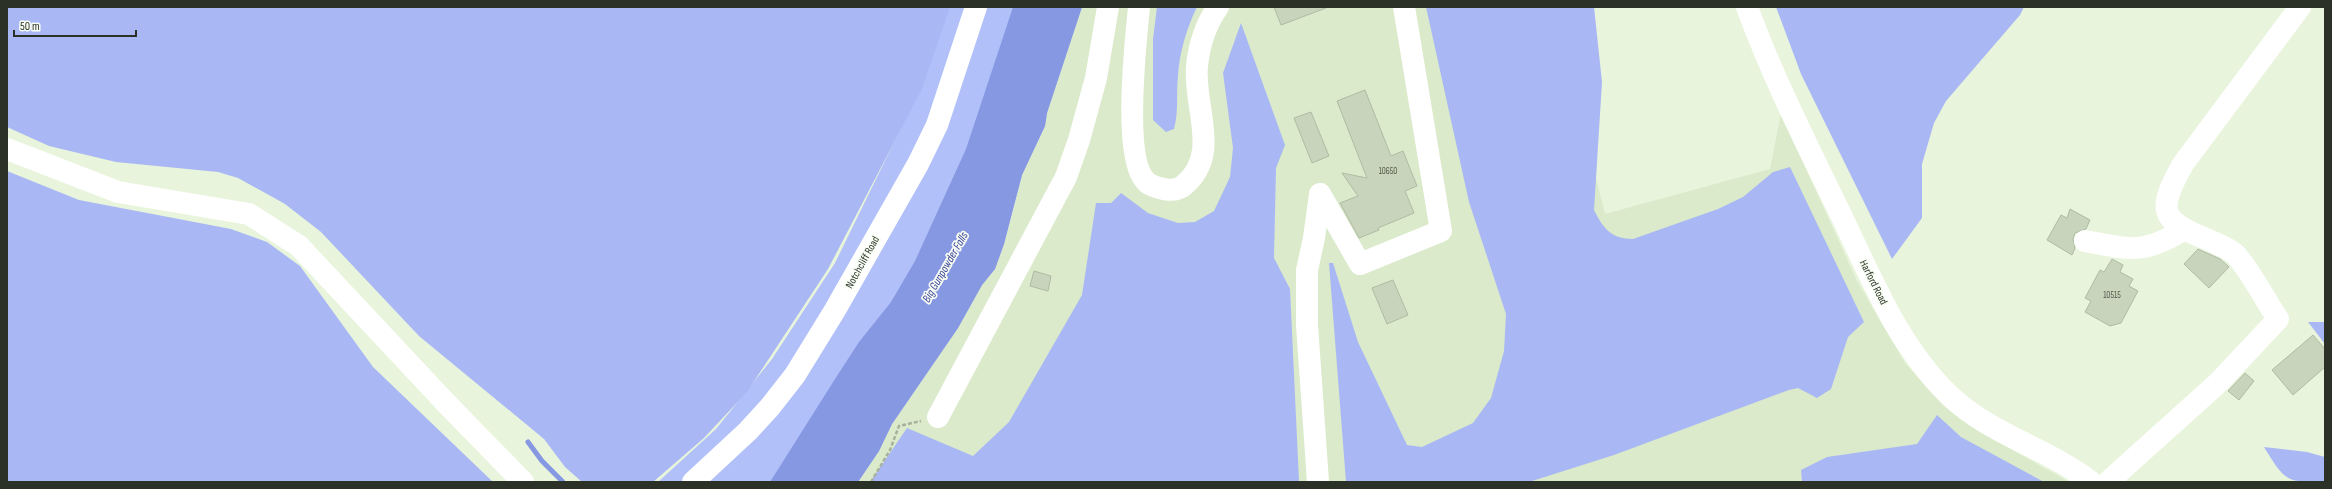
<svg xmlns="http://www.w3.org/2000/svg" width="2332" height="489" font-family="'Sofia Sans Condensed',sans-serif">
<rect width="100%" height="100%" fill="#e8f4db"/>
<!-- built -->
<path fill="#daeaca" d="M1082,7h471l52,207 165,-45 11,-55 76,167 48,82 40,44 64,41 60,34h-1211l21,-31 13,-27 66,-96 24,-43 13,-16 16,-49 11,-45 23,-49 2,-13z"/>
<!-- green -->
<path fill="#b2c0f9" d="M946,7h136l-35,106 -2,13 -23,49 -18,69 -9,25 -13,16 -24,43 -66,96 -13,27 -21,31h-200l58,-53 56,-70 63,-96 66,-135z"/>
<!-- forest -->
<path fill="#a9b8f5" d="M7,7h943l-28,82 -94,180 -81,123 -43,46 -51,44h-71l-17,-15 -21,-28 -125,-103 -98,-104 -36,-28 -47,-26 -20,-6 -102,-10 -67,-16 -42,-19z
M1157,7h40c-10,20 -18,47 -19,69 -2,18 1,35 -4,53l-8,3 -13,-12v-81z
M1426,7h168l8,75 -8,128c9,18 17,29 39,29l85,-30 25,-12 30,-25 17,-5 74,155 -16,15 -17,52 -14,9 -19,-10 -9,2 -175,65 -85,27h-183l-17,-219h4l25,79 49,103 15,2 51,-24 18,-25 13,-47 2,-37 -37,-112z
M1776,7h248l-4,8 -74,86 -12,22 -12,41v54l-30,41 -91,-185z
M1241,23l44,122 -9,23 -2,90 16,31 9,192 -429,1 37,-54 66,28 36,-34 73,-127 14,-92h15l10,-10 27,20 30,10 17,-1 19,-11 16,-34 3,-29 -10,-75z
M7,171l72,29 152,29 36,13 33,24 73,101 120,115h-486z
M2308,322h17v22z
M1937,415l24,22 83,45h-242l-1,-12 26,-13 90,-13z
M2264,447l43,5 18,5v25c-40,0 -40,-1 -61,-35z"/>
<!-- water -->
<path fill="#8798e2" d="M1013,7h69l-35,106 -2,13 -23,49 -18,69 -9,25 -13,16 -24,43 -66,96 -13,27 -21,31h-88l65,-103 24,-37 32,-40 24,-41 51,-112z"/>
<g fill="none" stroke-linecap="round" stroke-linejoin="round">
<!-- stream -->
<path stroke="#8798e2" stroke-width="5" d="M528,442l14,19 21,21"/>
</g>
<!-- building -->
<path fill="#c8d4bc" stroke="#afbba4" d="M1274,7h51l1,1 -45,17z
M1365,90l26,66 12,-5 14,35 -12,5 9,22 -36,15 1,2 -20,8 -19,-35 18,-7 -16,-23 25,5 -30,-77z
M1311,112l18,44 -17,7 -18,-45z
M2070,209l20,11 -4,9 -11,4 -2,6 2,9 -3,7 -25,-15 14,-25 6,3z
M2198,249l22,10 9,8 -20,21 -25,-24z
M2112,259l11,6 -3,7 13,7 -4,7 9,5 -17,32 -11,3 -25,-14 6,-11 -6,-3 15,-28 4,2z
M1034,271l17,5 -3,15 -18,-5z
M1393,280l15,35 -21,9 -15,-36z
M2313,335l12,14v18l-32,28 -21,-25z
M2245,373l9,8 -15,19 -11,-9z"/>
<g fill="none" stroke-linecap="round" stroke-linejoin="round">
<!-- path -->
<path stroke="#a8b19d" stroke-width="2.5" stroke-dasharray="4 2" stroke-linecap="butt" d="M871,482l19,-32 9,-24 22,-5"/>
<!-- minor -->
<path stroke="#fff" stroke-width="22" d="M1139,7c-3,32 -18,159 10,177 10,5 25,9 34,2 39,-31 10,-79 14,-120 2,-20 9,-42 21,-59
M7,149l111,43 131,22 50,32 146,156 78,80
M2085,241c44,8 58,14 98,-11
M938,417l128,-240 13,-37 17,-62 12,-71
M693,482l55,-51 22,-24 25,-32 40,-65 83,-146 19,-39 39,-118
M1318,482l-11,-157v-55l7,-32 6,-44 40,70 81,-33 -37,-224
M2108,482l110,-99 60,-64c-12,-18 -29,-50 -42,-64 -7,-7 -19,-11 -27,-15 -50,-19 -52,-30 -26,-76l117,-157"/>
<!-- major -->
<path stroke="#fff" stroke-width="22" d="M1747,7c26,71 61,140 94,208 30,62 57,131 108,180 40,39 98,53 142,87"/>
</g>
<g text-anchor="middle" stroke-width="3.5" stroke-linejoin="round" paint-order="stroke">
<!-- number labels -->
<g font-size="9" fill="#535a4c">
<text x="1388" y="174">10650</text>
<text x="2112" y="298">10515</text>
</g>
<!-- street labels -->
<g font-size="11" fill="#2c3127" stroke="#f9fef4">
<text transform="translate(862 262) rotate(-61)" y="4">Notchcliff Road</text>
<text transform="translate(1874 282) rotate(63)" y="4">Harford Road</text>
</g>
<!-- water labels -->
<g font-size="12" font-style="italic" fill="#374198" stroke="#f9fef4">
<text transform="translate(945 267) rotate(-60)" y="4">Big Gunpowder Falls</text>
</g>
</g>
<!-- border -->
<rect width="2332" height="489" fill="none" stroke="#2c3127" stroke-width="16"/>
<!-- scale -->
<path d="M14 30v6h122v-6" fill="none" stroke="#2c3127" stroke-width="2"/>
<text x="20" y="30" font-size="12" fill="#2c3127" stroke="#f9fef4" stroke-width="3" paint-order="stroke">50 m</text>
</svg>
